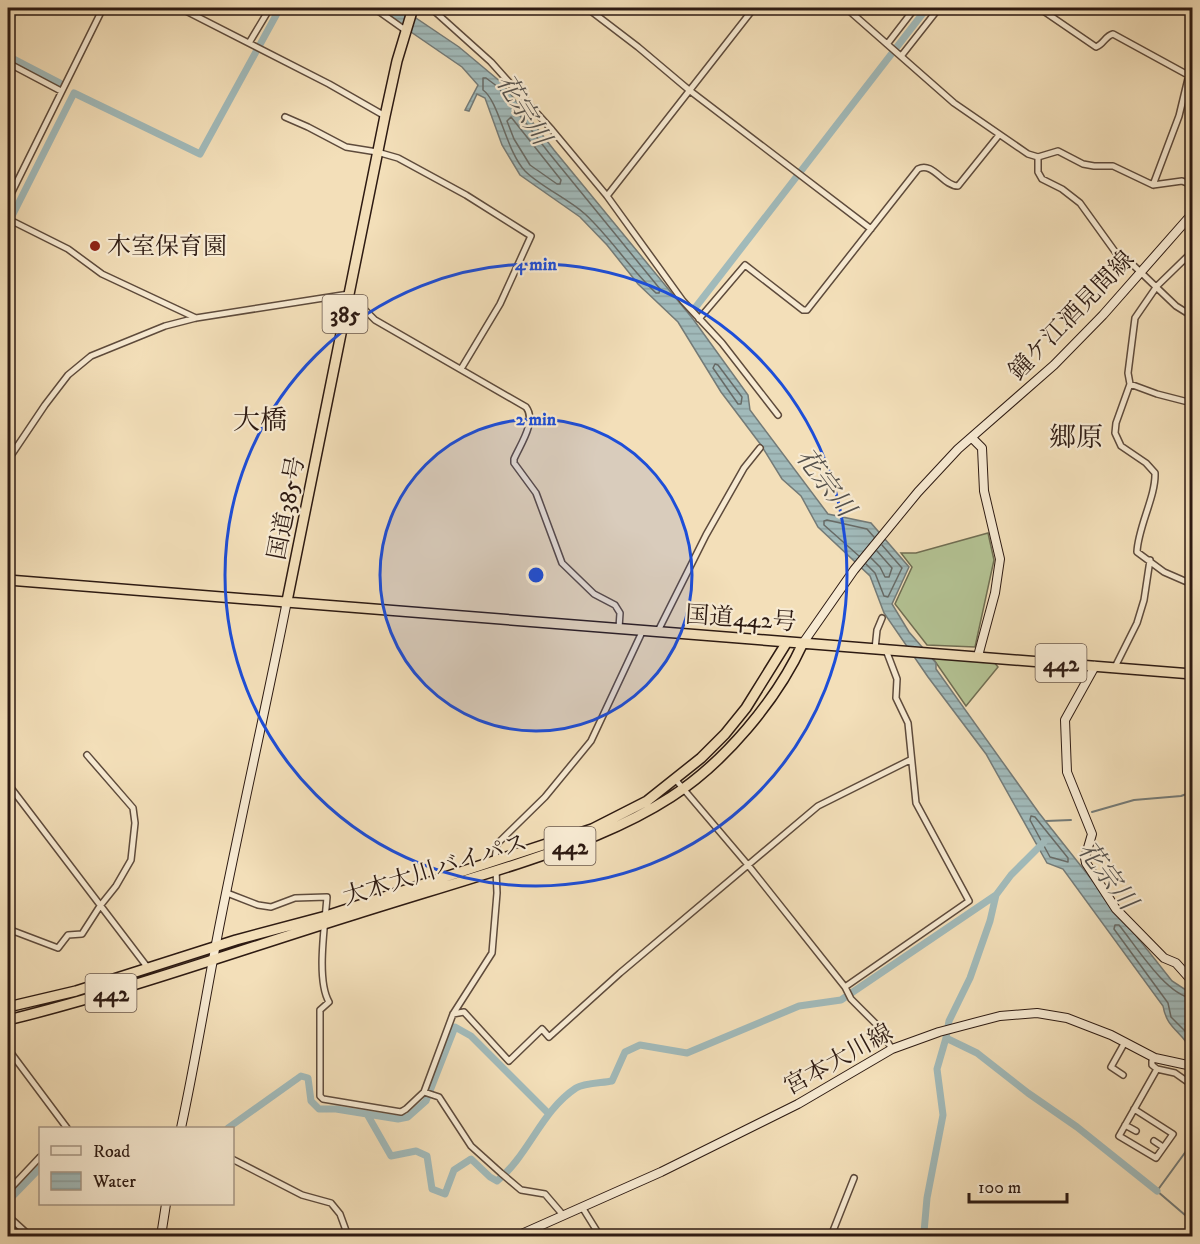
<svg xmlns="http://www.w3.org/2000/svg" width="1200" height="1244" font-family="'IM FELL DW Pica','Noto Serif JP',serif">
<defs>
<pattern id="water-rules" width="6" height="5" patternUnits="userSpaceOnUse" patternTransform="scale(1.5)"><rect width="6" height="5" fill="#a1baba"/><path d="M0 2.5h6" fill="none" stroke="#8b9f9f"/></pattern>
</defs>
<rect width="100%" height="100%" fill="#f3dfb9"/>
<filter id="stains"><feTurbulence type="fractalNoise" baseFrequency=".00333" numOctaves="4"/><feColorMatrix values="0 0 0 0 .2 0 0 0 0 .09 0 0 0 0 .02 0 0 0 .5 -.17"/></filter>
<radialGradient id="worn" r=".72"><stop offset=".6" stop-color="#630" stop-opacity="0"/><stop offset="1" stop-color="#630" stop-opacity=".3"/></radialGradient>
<!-- grass -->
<path fill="#b4c394" stroke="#706e53" stroke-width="1.5" d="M988,533l6,27 -19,87 -48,-2 -32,-41 17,-37 -11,-14h15z
M932,657h58l8,10 -32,39z"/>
<!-- water -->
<path fill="url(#water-rules)" stroke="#737a77" stroke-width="1.5" d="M376,8h25l58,39 43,36 52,67 139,169 55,76 2,15 78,104 43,9 38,44 -17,37 17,28 27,31v6l103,144 133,168 20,13v58c-9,-21 -25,-22 -29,-46l-100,-137 -16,-6 -61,-109 -58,-77 -44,-64 -14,-37 -52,-49 -17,-31 -19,-17 -21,-34 -40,-53 -43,-70 -40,-38 -31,-39 -27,-28 -60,-42 -18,-30 -17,-47 -8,-4 -8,17 -4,-1 13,-25 -16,-18z"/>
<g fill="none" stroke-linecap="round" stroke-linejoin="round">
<!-- shore -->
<path stroke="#676a66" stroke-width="1.5" d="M483,78h3l12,9 51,66 111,136 -1,4h-3c-26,-24 -45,-55 -71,-79 -18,-16 -44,-27 -60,-43 -19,-20 -26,-70 -42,-81z
M511,117l50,63 -1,4h-3l-27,-19 -16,-26 -7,-18z
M715,364l3,1 24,32 -1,7h-3l-25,-36z
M859,556l-35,-31v-4l3,-1 40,9 7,8
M871,558l9,9 5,10h4l3,-9 -15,-17
M866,564l9,9 9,23 4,1 14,-29 -20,-23
M1031,816l4,1 33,41v4l-18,-5 -20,-37z
M1192,998c-26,-3 -56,-52 -73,-73h-4l-1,4 54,74 3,14 21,21"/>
<!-- stream -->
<path stroke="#737a77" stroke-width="2" d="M1092,812l42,-12 47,-4 11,-4
M1046,821l25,-1
M1192,1143l-35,48 35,30"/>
<!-- canal -->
<path stroke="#a1baba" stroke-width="7" d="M8,26l8,-18
M8,56l52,27
M8,224l66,-131 126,61 80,-146
M695,308l232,-300
M946,1038l31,15 51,40 49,34 80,64
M367,1114l24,42 25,-5 11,5 5,33 13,5 9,-24 17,-11 19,18 7,4c32,-26 44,-70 79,-93 8,-5 26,-5 36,-7l13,-29 15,-7 47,8 112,-47 42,-6 155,-105
M228,1128l73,-52 7,2 3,23 8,8h17l62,10 10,-2 18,-16 29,-74 16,9 78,78
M8,1201l32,-33
M924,1232l3,-34 16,-83 -6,-46 9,-31 3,-17 21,-43 20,-57 6,-26 15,-20 33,-33"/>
<defs>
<path id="street" d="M180,8l149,76 56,32
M374,8l31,22
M587,8l51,39 51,43 182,139
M846,8l108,95 74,51 10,3 20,-6 25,13 11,2h19l40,19 29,-4 10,4
M1039,8l57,39c8,-3 9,-11 17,-13l75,41
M413,10l19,-1 59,53 61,68 55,66 76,105 39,42 56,72
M249,43l21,-35
M888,43l27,-35
M902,55l37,-47
M8,63l53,28
M285,117l23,10 38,20 31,5 21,6 68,37 65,41 -31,68 -39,65
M1038,157v15l4,7 20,10 18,14 36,50 15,10 45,43 16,10
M1153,185l26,-69 13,-54
M607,196l147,-188
M8,200l95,-192
M8,219l60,30 34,25 94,44
M1192,252l-35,34 -22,32 -7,55 2,11 -14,39 -1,10 6,13 25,17 9,10c1,23 -17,54 -18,79l27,20 23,10 5,-4
M348,300l14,7 13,13 151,87c11,14 -6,38 -12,52v4l22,30 26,70 32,31 21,11 5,8 -1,15
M699,319l46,-54 58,45h4l111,-141c15,-8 25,17 40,17l41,-51
M1130,384l27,10 35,9
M8,460l37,-55 23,-30 23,-19 74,-30 31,-8 153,-24
M658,631l48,-96 38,-67 16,-20
M875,649l2,-19 5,-12
M1115,667l22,-44 7,-23 6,-40
M675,779l73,86 97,122 6,12 26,26 15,24
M8,784l140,184
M495,860l2,-16 48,-47 46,-56 52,-111
M227,893l31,12 13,2 24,-9 32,-1c-2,28 -11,83 2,105l-9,8v86l3,3 78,13 5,-3 18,-17 29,-78 39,-61 5,-60 -1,-23
M8,929l50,19 10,-13 14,-1 18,-28 16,-20 15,-26 4,-37 -2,-15 -46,-53
M845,987l124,-86 -53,-98 -8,-80 -12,-25 1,-19 -11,-29
M453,1014l11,-2 45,49 33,-32 7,8 71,-64 198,-167 92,-46
M8,1049l59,79
M1155,1058l-3,3v4l5,4 18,4 17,12
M1123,1075l-12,-8 14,-25
M424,1092l15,5 32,49 30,27 20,17 24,4 18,21
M1134,1109l39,25 -17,24 -37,-22 38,-67
M1125,1125l11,6
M1154,1141l9,6
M232,1159l70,36 29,8 9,11 8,22
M8,1191l32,-34
M582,1207l18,29
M8,1216l22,20
M335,1236h14
M831,1236l23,-58"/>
<path id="secondary" d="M972,438l10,10 2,43 16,68 -5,34 -17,63
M803,643l51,-73 64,-78 40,-43 96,-84 49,-50 89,-101
M1095,666l-30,54 2,52 25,62 -7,24 1,5 30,46 48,49 12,5 16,18
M181,1128c15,-69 26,-140 40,-210 21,-106 45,-211 66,-317
M161,1236l5,-32
M517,1236l144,-64 137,-68 94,-55 47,-17 61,-16 37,-3 30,5 44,17 44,23 37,8"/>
<path id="highway" d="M8,580l1184,94
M287,601l98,-485 12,-55 16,-53
M8,1007l68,-16 160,-51 90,-24 266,-87 55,-28 54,-43 24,-24 21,-26 41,-66
M8,1020c118,-29 232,-70 348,-106 54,-17 108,-33 161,-50 54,-18 106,-36 154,-67 53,-34 106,-97 132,-154"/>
</defs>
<!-- street casing -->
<use href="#street" stroke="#5e4b3c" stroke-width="8"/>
<!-- secondary casing -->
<use href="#secondary" stroke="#2d1a12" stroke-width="10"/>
<!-- highway casing -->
<use href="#highway" stroke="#2d1a12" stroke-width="12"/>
<!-- street -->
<use href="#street" stroke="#f7ead2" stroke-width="5"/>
<!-- secondary -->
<use href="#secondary" stroke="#f7ead2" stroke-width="8"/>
<!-- highway -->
<use href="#highway" stroke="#f3dfb9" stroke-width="9"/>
</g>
<!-- distance rings -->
<circle cx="536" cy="575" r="156" fill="#1d4ed8" fill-opacity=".12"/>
<g fill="none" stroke="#1d4ed8" stroke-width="3">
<circle cx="536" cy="575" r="156"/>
<circle cx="536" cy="575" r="311"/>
</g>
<!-- markers -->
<circle fill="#8f2418" stroke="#f7ead2" stroke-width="2" cx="95" cy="246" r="6"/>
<g text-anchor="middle" stroke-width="4.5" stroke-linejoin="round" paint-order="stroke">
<!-- shield labels -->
<g fill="#f7ead2" stroke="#6a584c" stroke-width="1.5">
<rect x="322.5" y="295" width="45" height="38" rx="4.5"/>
<rect x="1035.5" y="644" width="51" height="38" rx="4.5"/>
<rect x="544.5" y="827" width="51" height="38" rx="4.5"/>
<rect x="85.5" y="974" width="51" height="38" rx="4.5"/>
</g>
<g font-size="22" font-weight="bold" fill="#2d1a12">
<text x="345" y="322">385</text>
<text x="1061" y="671">442</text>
<text x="570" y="854">442</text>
<text x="111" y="1001">442</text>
</g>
<!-- poi labels -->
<g font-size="24" fill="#2d1a12" stroke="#f7ead2" text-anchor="start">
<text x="107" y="254">木室保育園</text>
</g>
<!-- street labels -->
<g font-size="24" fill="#2d1a12" stroke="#f7ead2">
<text transform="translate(1071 315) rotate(-46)" y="8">鐘ケ江酒見間線</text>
<text transform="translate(286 508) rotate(-79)" y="8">国道385号</text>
<text transform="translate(741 618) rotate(4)" y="8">国道442号</text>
<text transform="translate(435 869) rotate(-17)" y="8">大木大川バイパス</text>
<text transform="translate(838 1059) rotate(-29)" y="8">宮本大川線</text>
</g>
<!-- water labels -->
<g font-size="26" font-style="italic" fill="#56524d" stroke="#f7ead2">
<text transform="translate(524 109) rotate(58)" y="9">花宗川</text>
<text transform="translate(826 482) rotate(53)" y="9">花宗川</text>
<text transform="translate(1108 875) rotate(53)" y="9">花宗川</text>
</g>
<!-- quarter labels -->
<g font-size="27" fill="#2d1a12" stroke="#f7ead2">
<text x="260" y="429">大橋</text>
<text x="1076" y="446">郷原</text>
</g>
</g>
<circle cx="536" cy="575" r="9" fill="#1d4ed8" stroke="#f7ead2" stroke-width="3"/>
<g font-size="18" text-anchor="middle" font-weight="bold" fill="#1d4ed8" stroke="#f7ead2" stroke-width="4.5" stroke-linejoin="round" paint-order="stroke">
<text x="536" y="270">4 min</text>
<text x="536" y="425">2 min</text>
</g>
<!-- margin -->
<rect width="1200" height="1244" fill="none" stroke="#f3dfb9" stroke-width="30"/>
<rect x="9" y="9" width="1182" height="1226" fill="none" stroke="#2d1a12" stroke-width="3"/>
<rect x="15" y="15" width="1170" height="1214" fill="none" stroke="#2d1a12" stroke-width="1.5"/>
<!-- legend -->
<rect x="39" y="1127" width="195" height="78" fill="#f7ead2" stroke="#a69785" stroke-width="1.5"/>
<rect x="51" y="1146" width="30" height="9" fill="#f7ead2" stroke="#a69785" stroke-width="1.5"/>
<text x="93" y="1157" font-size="18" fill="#2d1a12">Road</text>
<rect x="51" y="1172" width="30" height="18" fill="url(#water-rules)" stroke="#a69785" stroke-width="1.5"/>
<text x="93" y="1187" font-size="18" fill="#2d1a12">Water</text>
<!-- scale -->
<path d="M969 1193v9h98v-9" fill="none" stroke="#2d1a12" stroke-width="3"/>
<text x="978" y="1193" font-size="18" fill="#2d1a12" stroke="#f7ead2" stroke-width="4.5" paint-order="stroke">100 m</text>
<rect width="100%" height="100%" filter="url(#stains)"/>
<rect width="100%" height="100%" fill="url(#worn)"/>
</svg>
